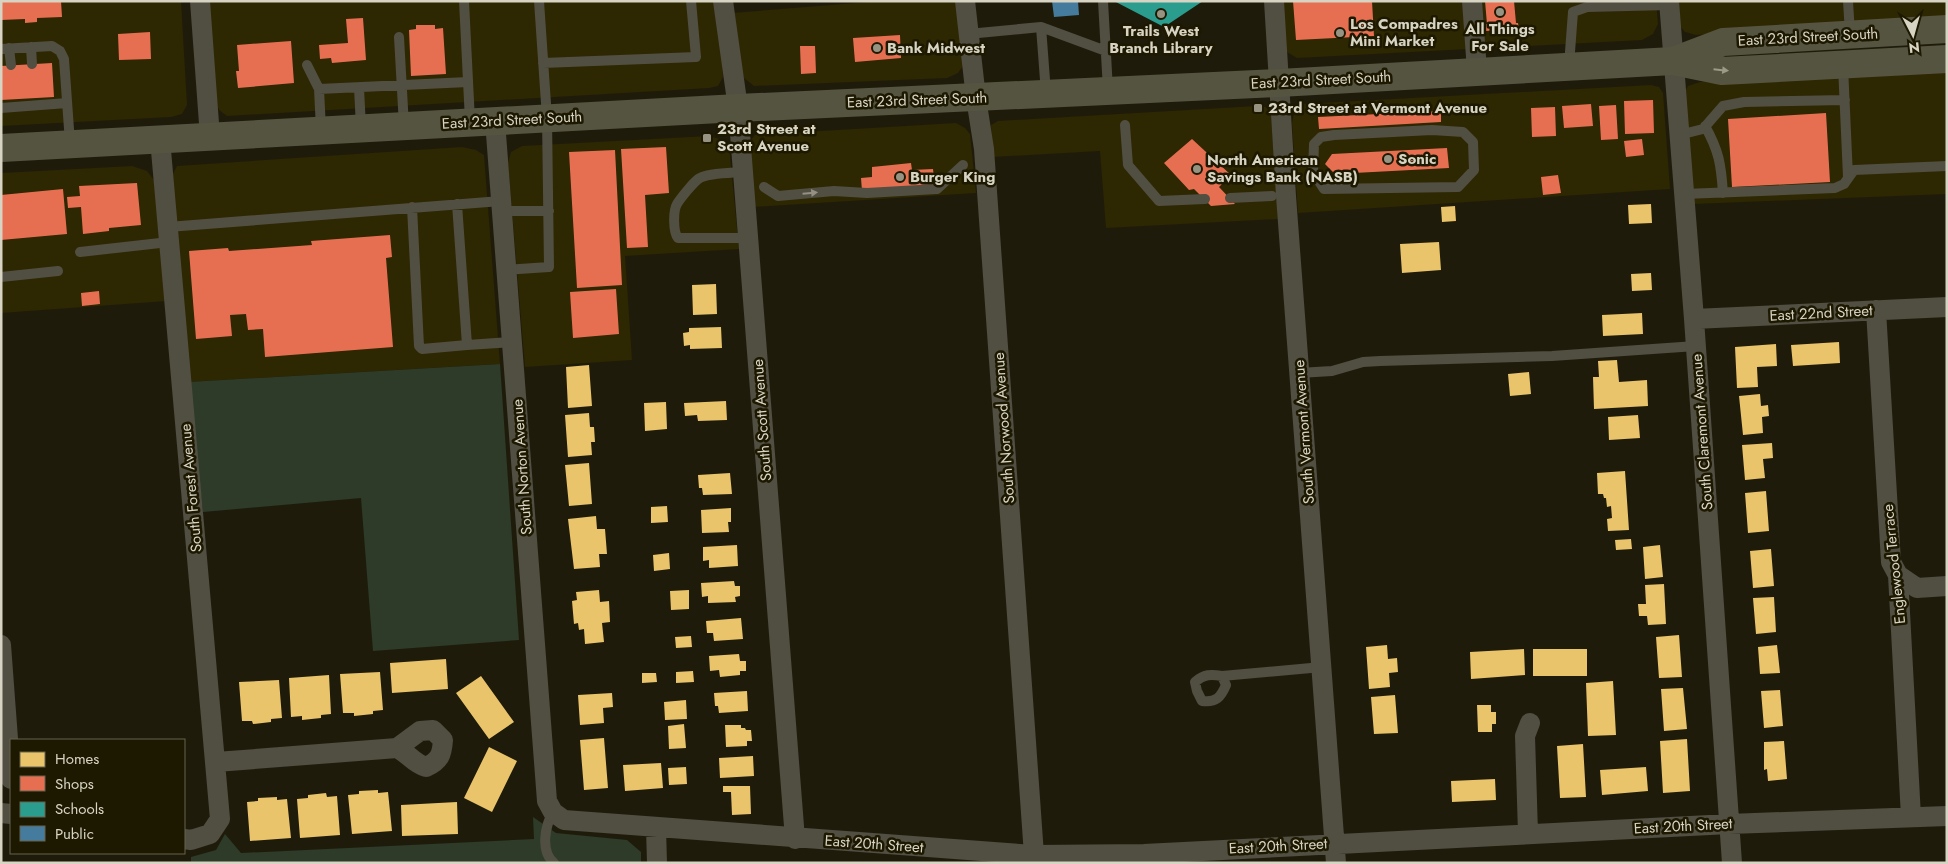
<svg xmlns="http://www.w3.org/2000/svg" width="1948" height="864" font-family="Jost,sans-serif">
<rect width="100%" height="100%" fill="#1f1b0b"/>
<!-- built -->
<path fill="#2d2702" d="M1,1h180l6,104 -5,9 -11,3 -170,9z
M208,1h505l8,45 2,31 -5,9 -9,2 -482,28 -8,-6 -5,-11z
M881,1h76l6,65 -5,7 -11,5 -193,8 -10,-8 -5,-15 -7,-50z
M1280,1h376l2,23 -5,10 -11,6 -345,18 -10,-6 -4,-12z
M1678,1h269v20l-251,14 -11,-3 -5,-6z
M1947,68v126l-253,10 -10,-111 4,-7 12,-4z
M1651,85l8,2 4,6 7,96 -372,24 -6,-90 3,-14 7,-5z
M1256,106l10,1 5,7 7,105 -172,9 -6,-77 -108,6 -1,-32 7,-4z
M956,123l9,5 5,6 6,59 -224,14 -2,-66 5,-6z
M709,136l13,4 7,6 10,103 -114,7 7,104 -107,7 -17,-204 3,-11 11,-6z
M462,147l14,3 8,5 16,209 -312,18 -16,-206 5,-10z
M132,166l15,5 7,9 13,121 -166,12v-140z"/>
<!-- green -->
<path fill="#2d3b28" d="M500,364l19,276 -146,11 -12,-153 -158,14 -15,-130z
M533,817l23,16 71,7 14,12v11h-450v-6l25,-7 9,-16 16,19 293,-14z"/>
<!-- homes -->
<path fill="#e9c46a" d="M1651,204l1,19 -23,1 -1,-19z
M1455,206l1,15 -14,1 -1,-15z
M1439,242l2,28 -39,3 -2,-29z
M1651,273l1,17 -20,1 -1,-17z
M716,284l1,30 -24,1 -1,-30z
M1642,313l1,21 -40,2 -1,-21z
M721,327l1,21 -32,1v-4l-6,1 -1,-13 6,-1v-4z
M1839,342l1,21 -47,3 -2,-21z
M1776,344l1,22 -20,1 1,20 -21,1 -2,-41z
M1617,360l2,22 28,-2 1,26 -54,3 -1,-32h6l-1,-16z
M589,365l3,41 -24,2 -2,-41z
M1529,372l2,22 -21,2 -2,-22z
M1760,394l1,12 7,-1 1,11 -7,1 1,16 -20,2 -4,-39z
M726,401l1,19 -29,1 -1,-6 -12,1 -1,-13z
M666,402l1,27 -22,2 -1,-28z
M589,413l1,14h4l1,15h-4l1,13 -24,2 -3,-42z
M1638,415l2,23 -31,2 -1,-23z
M1772,443l1,15 -10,1 2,19 -20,2 -3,-35z
M589,463l3,41 -23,2 -4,-41z
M1625,471l4,59 -21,1 -1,-12 5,-1 -1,-12 -4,1 -1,-9h-2l-1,-4h-5l-1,-21z
M730,473l2,21 -29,1 -1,-7h-3l-1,-13z
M1766,491l3,40 -21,2 -3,-40z
M667,506l1,16 -17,1v-16z
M731,508v14h-3l1,10 -27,1 -1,-23z
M596,516l1,13h8l2,25h-8l1,13 -26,2 -6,-50z
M1631,539l1,10 -16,1 -1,-10z
M737,545l1,21 -29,2v-8l-6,1v-14z
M1660,545l3,32 -18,2 -2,-32z
M1771,549l3,37 -21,2 -3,-37z
M669,553l1,16 -16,2 -1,-16z
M734,581l1,5h5v10l-5,1 1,5 -28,1v-7l-6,1 -1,-14z
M1664,584l2,40 -18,1 -1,-9h-8l-1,-12h8l-1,-19z
M599,590l1,12 9,-1 1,21 -8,1 2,19 -19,2 -1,-15 -5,1 -1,-7 -4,1 -2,-23 5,-1 -1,-8z
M689,590v19l-18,1 -1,-19z
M1774,597l2,35 -20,2 -3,-36z
M741,618l2,21 -29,2 -1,-8h-6l-1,-12z
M1679,635l3,42 -23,1 -3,-41z
M691,636l1,11 -16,1 -1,-11z
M1387,645l1,14 9,-1 1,14 -9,1 1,14 -21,2 -3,-42z
M1777,645l3,28 -20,1 -2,-27z
M1524,649l1,26 -54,4 -1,-27z
M1533,649h54v27h-54z
M739,654l1,7h6v10h-6v4l-20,2 -1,-7 -9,1 -1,-15z
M446,659l2,30 -56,4 -2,-30z
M693,671l1,11 -18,1v-11z
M380,672l3,38 -10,1v3l-19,2v-3h-11l-3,-39z
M642,673h14l1,9 -15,1z
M329,675l2,39 -10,1v3l-19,2v-4l-11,1 -2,-39z
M481,676l33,46 -25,17 -33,-46z
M279,680l3,38 -11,1v3l-18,2 -1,-3h-10l-3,-39z
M1613,681l3,54 -28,1 -2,-53z
M1683,688l4,41 -23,2 -3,-42z
M1780,690l3,36 -19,2 -3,-37z
M747,691l1,20 -29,2 -1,-7h-3l-1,-13z
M612,693l1,14 -10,1 1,15 -24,2 -2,-30z
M1395,695l3,38 -24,1 -3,-37z
M686,700l1,19 -22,1 -1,-18z
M1477,705h14v7h5v12h-4v8h-14z
M684,724l2,24 -17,1 -1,-23z
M725,725h16v3h4l1,2h5l1,11h-5v5l-21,1z
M604,738l4,50 -24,2 -4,-50z
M1687,739l3,52 -27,2 -3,-52z
M1784,741l3,38 -19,2 -1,-12 -3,1v-28z
M1583,744l3,53 -26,1 -3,-52z
M489,747l28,14 -25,51 -28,-14z
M753,756l1,20 -34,2 -1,-20z
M661,763l2,25 -38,3 -2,-26z
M686,767l1,17 -18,1 -1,-17z
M1646,767l2,24 -46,4 -2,-25z
M1495,779l1,21 -44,2 -1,-21z
M723,786h27l1,28 -19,1 -1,-23h-8z
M378,790v3l10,-1 4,39 -40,3 -4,-39 11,-1v-3z
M326,793l1,4 10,-1 3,39 -40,3 -3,-39 11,-1v-3z
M277,797v3l10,-1 4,39 -41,3 -3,-39 11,-1v-3z
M457,802l1,32 -56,2 -1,-31z"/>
<!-- shops -->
<path fill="#e76f51" d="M1,1h60l1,16 -25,1v4l-12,1v-4l-24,1z
M1293,1h79l2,35 -78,4z
M1485,1h29l2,22h2l1,6 -34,2 -1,-7h3z
M363,18l3,42 -34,3 -1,-5 -11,1 -1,-14 29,-2 -2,-24z
M416,25h19v4l8,-1 3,46 -35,2 -2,-46 7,-1z
M150,32l1,27 -32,1 -1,-26z
M900,35l1,23 -46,4 -2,-24z
M291,41l3,42 -56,5 -2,-17h3l-2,-26z
M800,46h15l1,27 -15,1z
M52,63l2,34 -53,3v-34z
M1653,100l1,33 -29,1 -1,-33z
M1591,104l2,22 -29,2 -2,-22z
M1616,105l2,34 -17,1 -2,-34z
M1555,107l1,29 -24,1 -1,-29z
M1441,111v11l-122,7 -1,-12z
M1826,113l4,69 -98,5 -4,-68z
M1192,139l39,36 -12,12 16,17 -24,2 -17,-17 -5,1 -25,-27z
M1642,139l2,16 -18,2 -2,-16z
M666,147l3,46 -24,2 3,52 -21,1 -6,-99z
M1447,148l2,20 -114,6 -10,-10 7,-10z
M615,150l7,135 -45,3 -8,-136z
M911,163l1,7 21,-1 2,16 -73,6 -1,-13 11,-1v-10z
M1558,175l3,18 -18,2 -2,-18z
M137,183l4,42 -32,3v3l-26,3 -2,-27 -13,1 -1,-11 13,-1 -1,-10z
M63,189l4,45 -66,6v-45z
M390,235l2,22 -6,1 7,89 -128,10 -2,-28 -15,1 -2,-16 -16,1 2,21 -36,3 -7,-88 39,-3 1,3 83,-6 -1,-4z
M616,289l3,45 -46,4 -3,-46z
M99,291l1,13 -18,2 -1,-13z"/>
<!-- schools -->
<path fill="#2a9d8f" d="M1114,1h89l-39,26z"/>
<!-- public -->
<path fill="#457b9d" d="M1052,1h26l1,14 -25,2z"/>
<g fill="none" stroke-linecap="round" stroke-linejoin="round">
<!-- lane -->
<path stroke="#514e42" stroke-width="10" d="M464,1l6,120
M1103,1l5,89
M1848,1l2,33
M1041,27l65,24
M968,34l73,-7 5,66
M399,37l5,89
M31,47l1,17
M9,48l2,17
M1,49l51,-3 8,5 4,8 6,84
M543,63l153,-6 -5,-56
M307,65l12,24 2,40
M1569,65l4,-53 14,-5 82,-2
M1843,66l5,111
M359,88l2,39
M319,89l149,-7
M1,108l66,-5
M1125,125l3,40 31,36 46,-2
M1705,126c14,25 16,38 18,67
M1432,130l31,2 10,10 1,28 -16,17 -134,2 -11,-17 1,-28 7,-7 13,-2z
M1679,135l24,-6 20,-23 21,-4 101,-2
M743,172c-11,1 -34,1 -43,6 -5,2 -20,21 -23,26 -4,7 -4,28 1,34h70
M764,187l14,9 56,-5 33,2 70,-4 26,-24
M1684,194l151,-6 9,-4 10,-14 93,-4
M1230,198l42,-2
M457,204l10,141 45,-3
M412,207l7,139 3,3 45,-4
M502,211h47
M168,227l333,-26
M80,252l89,-10
M506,270l43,-3 -2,-149 -8,-117
M1,277l57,-6
M1299,373l33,-2 31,-9 17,-1 172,-5 144,-10
M1222,676l4,9c-5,12 -10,18 -24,16l-5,-10 -2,-9c9,-8 16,-8 27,-6l100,-9
M553,812c-8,14 -13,39 1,51"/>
<!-- street -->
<path stroke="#514e42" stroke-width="20" d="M200,1l10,136
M723,1l15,107 57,731
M965,1l11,97 8,51 50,706
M1274,1l12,195 50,667
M1472,1l5,70
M1669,1l25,318 38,544
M495,121l52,680 6,11 11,8 470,35 110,-1 585,-30 218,-8
M160,139l60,680 -10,15 -19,6 -7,-1
M1876,310l15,252 7,13 13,242
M1694,319l253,-12
M1898,575l19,13 30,-2
M1,645l10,134
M216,762l181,-14c12,6 16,15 29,19 14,-6 16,-13 17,-27l-10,-10 -13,1 -23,17
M1,813l10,1
M656,828l1,35
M1528,833l-3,-97 5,-13"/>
<!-- primary -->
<path stroke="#555441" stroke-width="28" d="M1673,61l50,-19 224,-13
M1,148l737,-40 541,-25 394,-22 49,10 225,-12"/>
</g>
<!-- one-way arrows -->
<defs><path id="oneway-solid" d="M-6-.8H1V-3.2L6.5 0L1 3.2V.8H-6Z" transform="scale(1.25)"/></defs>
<use fill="#9c9a88" href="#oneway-solid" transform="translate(1721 70) rotate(6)"/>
<use fill="#949182" href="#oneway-solid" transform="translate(810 193) rotate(-5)"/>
<!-- markers -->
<g fill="#979383" stroke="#1d1800" stroke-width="2">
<circle cx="1500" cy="12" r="5"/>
<circle cx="1161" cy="14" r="5"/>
<circle cx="1340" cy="33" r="5"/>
<circle cx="877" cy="48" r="5"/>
<rect x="1253" y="103" width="10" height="10" rx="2.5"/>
<rect x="702" y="133" width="10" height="10" rx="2.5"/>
<circle cx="1388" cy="159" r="5"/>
<circle cx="1197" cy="169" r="5"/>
<circle cx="900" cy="177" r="5"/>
</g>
<g text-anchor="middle" stroke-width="5" stroke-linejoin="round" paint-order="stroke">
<!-- poi labels -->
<g font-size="15" font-weight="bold" fill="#d7d4c3" stroke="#1d1800" text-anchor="start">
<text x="1350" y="29">Los Compadres<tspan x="1350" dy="17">Mini Market</tspan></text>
<text x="1500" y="34" text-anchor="middle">All Things<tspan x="1500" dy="17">For Sale</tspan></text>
<text x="1161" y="36" text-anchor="middle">Trails West<tspan x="1161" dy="17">Branch Library</tspan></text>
<text x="887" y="53">Bank Midwest</text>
<text x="1268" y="113">23rd Street at Vermont Avenue</text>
<text x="717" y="134">23rd Street at<tspan x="717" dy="17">Scott Avenue</tspan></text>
<text x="1398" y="164">Sonic</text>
<text x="1207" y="165">North American<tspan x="1207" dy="17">Savings Bank (NASB)</tspan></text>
<text x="910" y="182">Burger King</text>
</g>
<!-- street labels -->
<g font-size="15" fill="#d7d4c3" stroke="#1d1800">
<text transform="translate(1808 37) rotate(-3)" y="5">East 23rd Street South</text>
<text transform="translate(1321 80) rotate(-3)" y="5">East 23rd Street South</text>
<text transform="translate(917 100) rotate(-2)" y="5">East 23rd Street South</text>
<text transform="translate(512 120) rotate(-3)" y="5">East 23rd Street South</text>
<text transform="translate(1821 313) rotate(-3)" y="5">East 22nd Street</text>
<text transform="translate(762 420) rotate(-94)" y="5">South Scott Avenue</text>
<text transform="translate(1004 428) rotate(-94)" y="5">South Norwood Avenue</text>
<text transform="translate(1304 432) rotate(-94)" y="5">South Vermont Avenue</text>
<text transform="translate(1702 432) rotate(-94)" y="5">South Claremont Avenue</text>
<text transform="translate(522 467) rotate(-94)" y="5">South Norton Avenue</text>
<text transform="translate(191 488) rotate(-95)" y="5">South Forest Avenue</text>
<text transform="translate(1894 564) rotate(-96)" y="5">Englewood Terrace</text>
<text transform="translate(1683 826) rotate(-3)" y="5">East 20th Street</text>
<text transform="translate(874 844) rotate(4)" y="5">East 20th Street</text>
<text transform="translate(1278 846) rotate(-3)" y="5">East 20th Street</text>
</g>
</g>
<!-- border -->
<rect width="1948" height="864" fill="none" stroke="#d7d4c3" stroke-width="5"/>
<!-- legend -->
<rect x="10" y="739" width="175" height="115" fill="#1d1800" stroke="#67634e"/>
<rect x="20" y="752" width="25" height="15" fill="#e9c46a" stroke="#67634e"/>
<text x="55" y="764" font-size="15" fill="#d7d4c3">Homes</text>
<rect x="20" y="776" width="25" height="15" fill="#e76f51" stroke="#67634e"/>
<text x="55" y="789" font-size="15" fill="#d7d4c3">Shops</text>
<rect x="20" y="802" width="25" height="15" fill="#2a9d8f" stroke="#67634e"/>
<text x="55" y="814" font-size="15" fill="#d7d4c3">Schools</text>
<rect x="20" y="826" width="25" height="15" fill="#457b9d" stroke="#67634e"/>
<text x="55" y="839" font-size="15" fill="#d7d4c3">Public</text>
<!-- north arrow -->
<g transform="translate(1913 35) rotate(174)" stroke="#1d1800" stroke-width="4" paint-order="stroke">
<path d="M0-4L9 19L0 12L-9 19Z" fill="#d7d4c3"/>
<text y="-8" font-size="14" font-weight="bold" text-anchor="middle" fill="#d7d4c3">N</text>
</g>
</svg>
